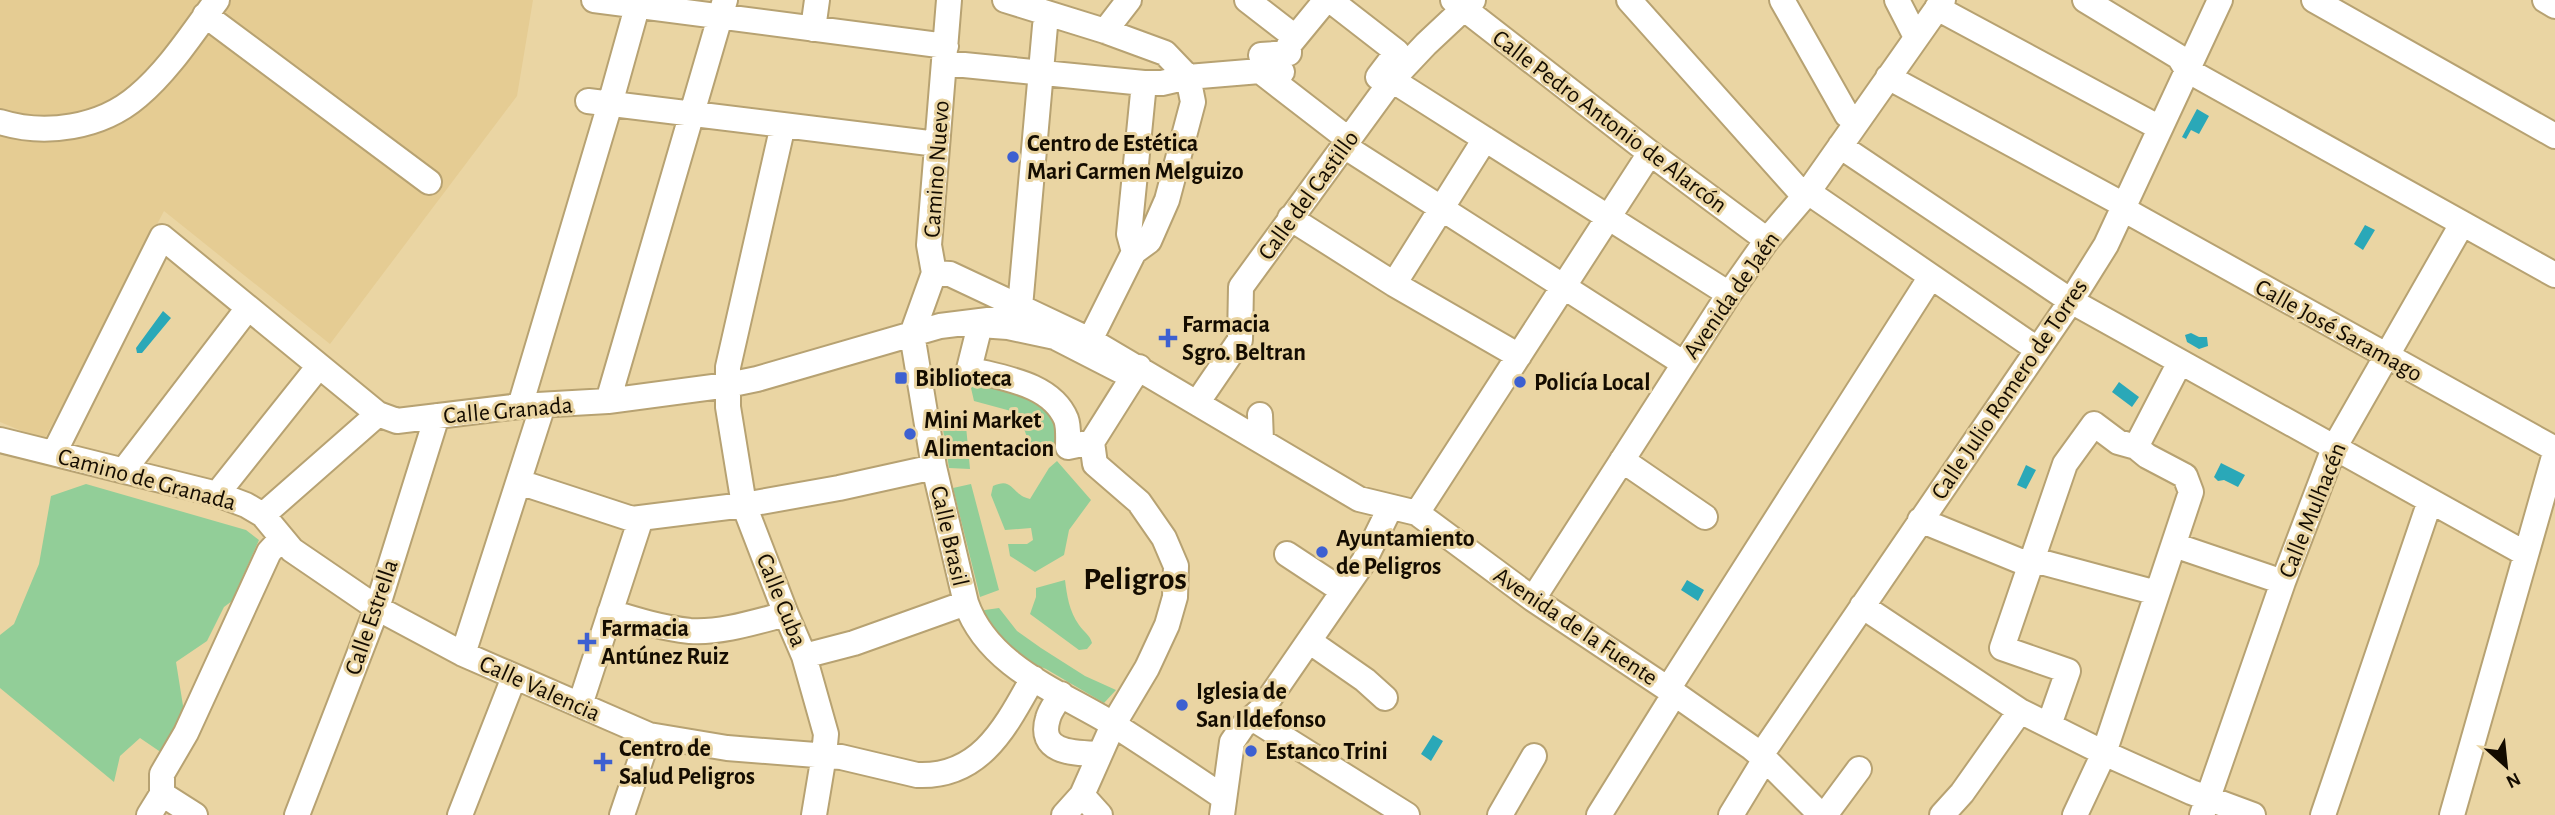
<svg xmlns="http://www.w3.org/2000/svg" width="2555" height="815" font-family="'Alegreya Sans',sans-serif">
<rect width="100%" height="100%" fill="#ead5a3"/>
<!-- built -->
<path fill="#e5cc93" d="M0,0h533l-16,96 -187,248 -166,-133 -120,229 -44,-18z"/>
<!-- green -->
<path fill="#92ce98" d="M982,379l61,20 11,19 8,32 -32,-4 -10,-29 -9,-6 -37,-10 -3,-13z
M942,423l24,3 4,43 -21,-1z
M1057,461l34,39 -22,30 -5,25 -29,17 -25,-16 -2,-12h19l6,-4 -2,-12 -26,2 -14,-35 2,-9c21,-10 18,9 37,13l19,-31z
M86,484l160,46 13,10 -27,61 -8,6 -17,34 -31,21 8,50 -22,41 -22,-15 -20,18 -6,26 -114,-94v-53l14,-11 25,-60 12,-68z
M971,484l28,106 -19,7 -27,-109z
M1065,580c2,16 4,31 14,45 5,7 11,10 13,18l-5,6 -8,1 -49,-36 6,-17v-9z
M999,608l18,23 24,17 44,28 31,14 -12,13 -58,-34 -29,-12 -39,-46z"/>
<!-- water -->
<path fill="#2aa8b8" d="M2197,109l12,7 -10,18 -8,-4 -5,9 -4,-2z
M2365,225l10,5 -12,20 -9,-6z
M163,311l8,7 -29,35h-5l-1,-5z
M2191,333l8,4h8l1,9 -9,3 -12,-7 -2,-7z
M2119,382l20,15 -7,10 -20,-15z
M2221,463l24,12 -7,12 -14,-7 -6,1 -4,-4z
M2026,465l10,5 -10,19 -9,-4z
M1687,580l17,10 -6,11 -17,-11z
M1433,735l10,6 -12,20 -10,-7z"/>
<g fill="none" stroke-linecap="round" stroke-linejoin="round">
<defs>
<path id="minor" d="M594,0l352,46
M949,0l-20,245 5,28 -22,61 22,133 32,136c22,63 92,88 145,120 38,24 75,49 112,74
M1005,0l100,31 60,22 23,24 5,25 -26,98 -18,41 -15,11
M1247,0l48,37
M1330,0l67,52 -19,25
M1453,0l197,153 117,87
M1629,0l175,196
M1782,0l65,115 10,7
M1897,0l19,37
M2085,0l94,57 8,13 368,205
M2314,0l241,136
M2545,0l10,6
M1937,8l223,120
M205,15l224,167
M813,29l4,-29
M1105,31l24,-31
M944,63l200,20h18l26,-6 72,-6 88,68
M1282,72l-21,-17 28,-2v-8l37,-45
M1888,77l236,128
M1392,80l337,214
M588,101l349,43
M0,122c45,14 101,6 138,-26 31,-26 55,-64 79,-96
M783,125l-55,242v40l16,98 42,109 18,42 22,78 -2,21 -10,60
M1344,146l339,217
M1840,146l231,155 455,253
M1808,192l229,157
M2123,209l432,240
M1290,218l104,66 125,72
M934,273l16,1 140,66 269,159 58,14 116,86 135,90 84,59 13,11 56,56
M1394,284l91,-145
M980,325l28,2 47,10 78,40 -41,65 -24,5c0,-9 1,-20 -2,-28 -15,-36 -64,-41 -97,-50z
M1090,340l44,-88 -5,-18 15,-151
M608,401l117,-401
M1197,403l43,-63 1,-53 151,-207 34,-36 47,-44
M520,406l90,-302 29,-104
M1260,415l1,26
M0,440l217,54 29,11 17,10 29,35 85,58 86,46 186,81 78,13 114,9 76,18c64,3 89,-49 116,-97
M2136,447l44,-85
M54,453l108,-216 216,177 19,7 123,-15 88,-5 120,-16 29,-6 183,-53 72,-9 8,-10 25,-281
M1622,460l83,57
M124,470l124,-162
M519,482l113,37 112,-14 95,-17 95,-21
M217,494l102,-128
M1417,513l233,-360
M263,515l115,-101
M1920,520l100,41 14,-1 123,33
M2174,545l109,37
M1287,554l56,37
M1533,599l196,-305 38,-54 41,-48 135,-192
M1862,606l158,105 84,42 87,39 62,23
M610,612c26,8 52,16 80,19 31,2 65,-9 96,-17
M1309,641l56,39 20,18
M463,654l80,-249
M804,656l50,-13 112,-40
M1668,689l262,-411
M1061,694c-4,8 -11,16 -13,24 -11,36 28,35 51,36
M580,705l61,-187
M1252,718l155,97
M2049,725l19,-54 -66,-23 63,-184 29,-40 24,18 18,5 11,9 38,20 6,16 -87,261 -29,62
M1761,755l310,-454 35,-56 114,-245
M162,794l33,21
M1082,795l18,20
M149,815l13,-21v-20l24,-41 83,-181 12,-13
M297,815l80,-207 60,-192
M460,815l54,-138
M622,815l27,-80
M1064,815l18,-20 31,-70 34,-57 20,-43 8,-28 1,-31 -12,-28 -25,-36 -44,-38 -3,-22 47,-75
M1222,815l10,-73 11,-16 19,-17 102,-148 26,-53
M1500,815l34,-59
M1599,815l76,-122
M1731,815l34,-56
M1825,815l34,-46
M1942,815l20,-22 58,-82
M2202,815l81,-233 51,-134 128,-224
M2323,815l107,-314
M2452,815l103,-362"/>
</defs>
<!-- minor casing -->
<use href="#minor" stroke="#b7a272" stroke-width="28"/>
<!-- minor -->
<use href="#minor" stroke="#fff" stroke-width="24"/>
</g>
<!-- markers -->
<g fill="#3d60d1" stroke="#ead5a3" stroke-width="2.5">
<circle cx="1013" cy="157" r="7"/>
<path d="M1164.5 327.5h7v7h7v7h-7v7h-7v-7h-7v-7h7z"/>
<rect x="894" y="371" width="14" height="14" rx="3.5"/>
<circle cx="1520" cy="382" r="7"/>
<circle cx="910" cy="434" r="7"/>
<circle cx="1322" cy="552" r="7"/>
<path d="M583.5 631.5h7v7h7v7h-7v7h-7v-7h-7v-7h7z"/>
<circle cx="1182" cy="705" r="7"/>
<circle cx="1251" cy="751" r="7"/>
<path d="M599.5 751.5h7v7h7v7h-7v7h-7v-7h-7v-7h7z"/>
</g>
<g text-anchor="middle" stroke-width="6" stroke-linejoin="round" paint-order="stroke">
<!-- street labels -->
<g font-size="24" fill="#140c00" stroke="#ead5a3">
<text transform="translate(1610 121) rotate(37)" y="8">Calle Pedro Antonio de Alarcón</text>
<text transform="translate(936 169) rotate(-86)" y="8">Camino Nuevo</text>
<text transform="translate(1308 195) rotate(-54)" y="8">Calle del Castillo</text>
<text transform="translate(1731 295) rotate(-55)" y="8">Avenida de Jaén</text>
<text transform="translate(2339 330) rotate(29)" y="8">Calle José Saramago</text>
<text transform="translate(2009 389) rotate(-56)" y="8">Calle Julio Romero de Torres</text>
<text transform="translate(508 410) rotate(-5)" y="8">Calle Granada</text>
<text transform="translate(147 479) rotate(15)" y="8">Camino de Granada</text>
<text transform="translate(2312 510) rotate(-68)" y="8">Calle Mulhacén</text>
<text transform="translate(950 536) rotate(77)" y="8">Calle Brasil</text>
<text transform="translate(782 600) rotate(68)" y="8">Calle Cuba</text>
<text transform="translate(371 617) rotate(-71)" y="8">Calle Estrella</text>
<text transform="translate(1576 626) rotate(34)" y="8">Avenida de la Fuente</text>
<text transform="translate(540 688) rotate(24)" y="8">Calle Valencia</text>
</g>
<!-- poi labels -->
<g font-size="24" font-weight="bold" fill="#140c00" stroke="#ead5a3" text-anchor="start">
<text x="1027" y="151">Centro de Estética<tspan x="1027" dy="28">Mari Carmen Melguizo</tspan></text>
<text x="1182" y="332">Farmacia<tspan x="1182" dy="28">Sgro. Beltran</tspan></text>
<text x="915" y="386">Biblioteca</text>
<text x="1534" y="390">Policía Local</text>
<text x="924" y="428">Mini Market<tspan x="924" dy="28">Alimentacion</tspan></text>
<text x="1336" y="546">Ayuntamiento<tspan x="1336" dy="28">de Peligros</tspan></text>
<text x="601" y="636">Farmacia<tspan x="601" dy="28">Antúnez Ruiz</tspan></text>
<text x="1196" y="699">Iglesia de<tspan x="1196" dy="28">San Ildefonso</tspan></text>
<text x="619" y="756">Centro de<tspan x="619" dy="28">Salud Peligros</tspan></text>
<text x="1265" y="759">Estanco Trini</text>
</g>
<!-- district labels -->
<g font-size="32" font-weight="bold" fill="#140c00" stroke="#ead5a3">
<text x="1135" y="589">Peligros</text>
</g>
</g>
<!-- north arrow -->
<g transform="translate(2506 766) rotate(153)" stroke="#ead5a3" stroke-width="5" paint-order="stroke">
<path d="M0-5L12 26L0 18L-12 26Z" fill="#140c00"/>
<text y="-10" font-size="19" font-weight="bold" text-anchor="middle" fill="#140c00">N</text>
</g>
</svg>
